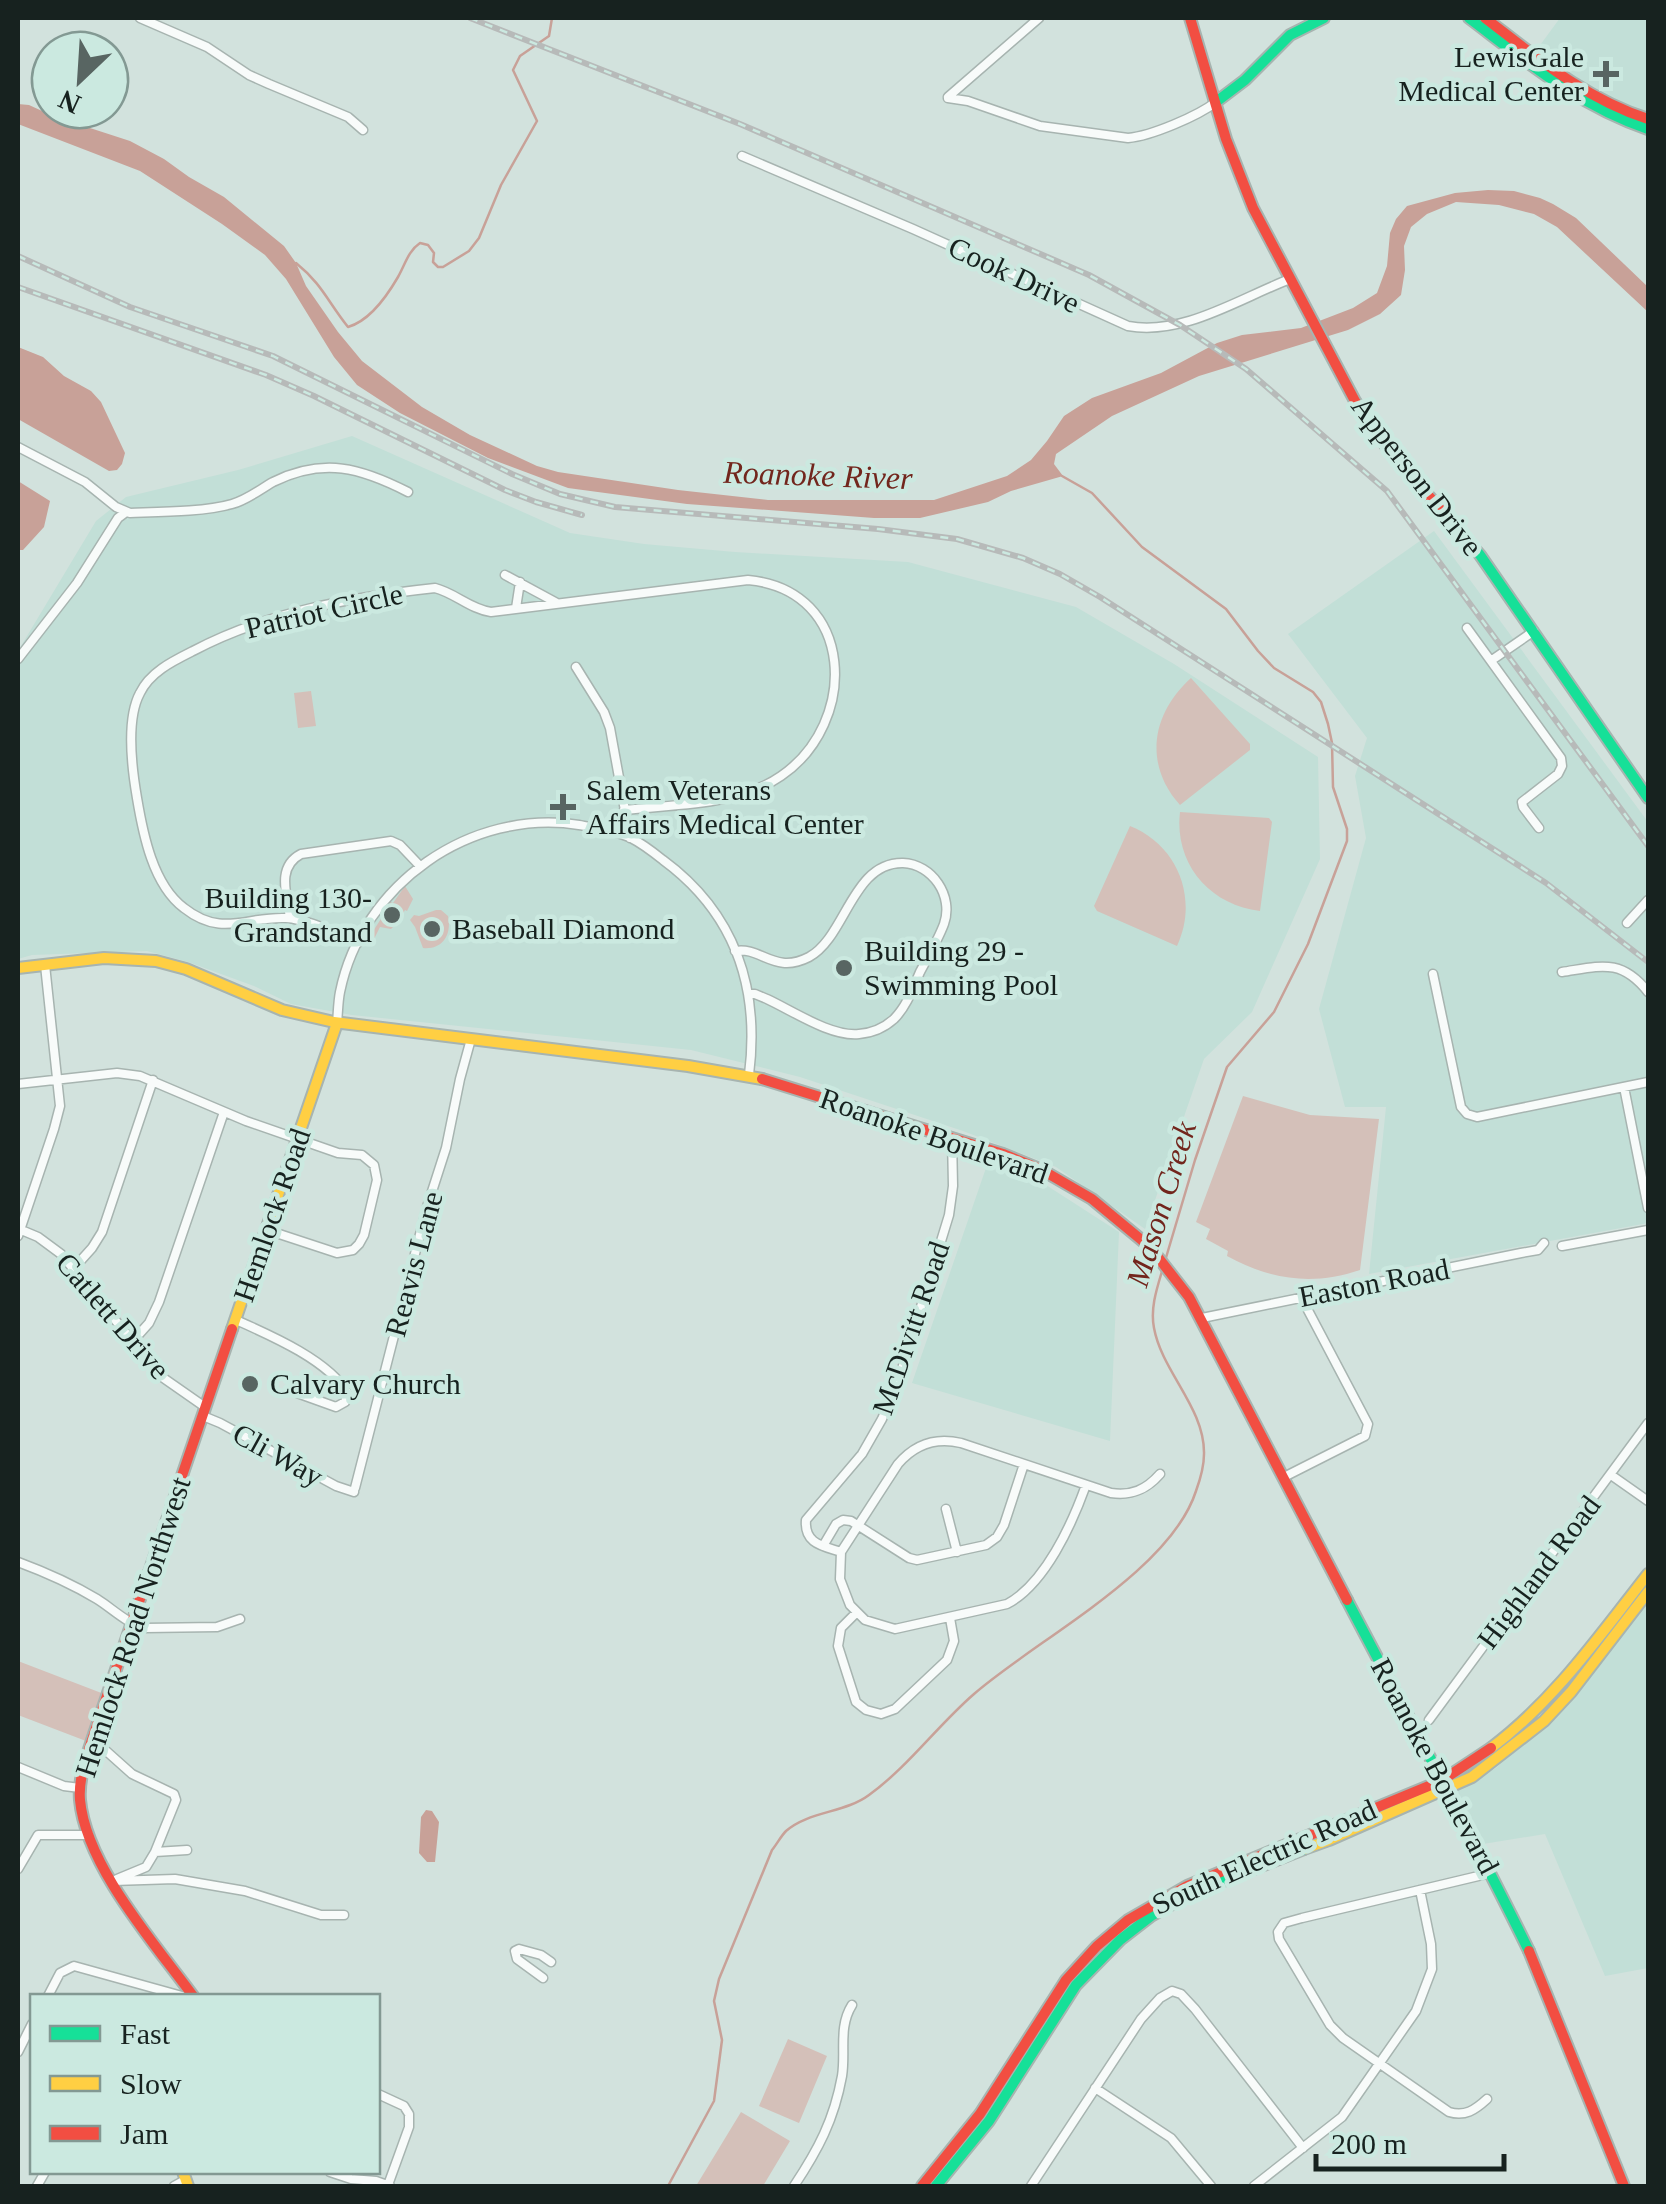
<svg xmlns="http://www.w3.org/2000/svg" width="1666" height="2204" font-family="'Times New Roman',serif">
<rect width="100%" height="100%" fill="#d2e2dd"/>
<!-- built -->
<path fill="#c2dfd7" d="M1560,18h88v99l-54,-21 -59,-44z
M352,436l218,97 74,11 91,8 173,10 168,45 98,57 144,93 2,102 -68,153 -48,47 -59,170 -89,-62 -93,-36 -163,-54 -109,-27 -339,-35 -61,-11 -37,-18 -66,-24 -41,-11 -115,4 -14,4v-308l78,-130 30,-24 112,-27z
M1434,531l214,291v401l-279,51 17,-167h-41l-26,-98 47,-171 -11,-62 12,-38 -79,-104z
M987,1165l59,20 73,47 -9,209 -198,-58z
M1648,1599v369l-43,8 -60,-142 -62,10 -30,-51 43,-25 64,-60z"/>
<!-- green -->
<path fill="#d4c0b9" d="M1191,678l59,66v6l-70,55c-37,-41 -28,-92 11,-127z
M311,691l5,35 -18,2 -4,-35z
M1180,812l89,6 3,4 -12,89c-51,-6 -86,-48 -80,-99z
M1130,826c48,19 69,73 47,120l-80,-35 -3,-5z
M405,886l8,13 -6,12 -2,-1 -6,11 -8,8 -11,-2 -9,18 -5,-3 22,-34 -2,-2 4,-4 3,1z
M436,910h5l7,6c4,18 -5,34 -25,32l-8,-21 -5,-7 4,-5 5,1z
M1243,1096l67,19 69,4 -19,151c-47,16 -90,10 -133,-14l1,-5 -22,-12 4,-10 -14,-7z
M18,1661l86,33 -18,47 -68,-26z
M788,2039l39,17 -28,67 -40,-17z
M741,2112l49,29 -27,45h-67z"/>
<!-- water -->
<path fill="#c8a198" d="M18,104l11,1 24,11 77,25 34,18 25,18 35,20 60,49 12,17 10,23 32,46 24,29 60,46 48,28 67,31 21,6 120,18 90,10h166l73,-24 24,-16 16,-19 17,-25 28,-18 69,-25 56,-30 25,-8 59,-7 52,-20 24,-15 10,-27 3,-33 6,-14 11,-13 48,-13 33,-3 26,1 26,7 13,6 23,14 72,69v25l-91,-85 -23,-13 -35,-9 -43,-3 -29,12 -16,13 -7,19 1,24 -4,25 -21,19 -32,16 -149,46 -87,40 -56,38 -2,10 9,12 -52,15 -23,11 -68,16h-46l-187,-14 -119,-16 -80,-30 -88,-45 -43,-28 -23,-28 -48,-78 -21,-24 -43,-31 -82,-53 -122,-47z
M18,347l25,10 21,19 27,15 10,11 24,51 -3,11 -5,6 -8,1 -91,-52z
M18,481l32,20 -6,26 -21,23h-5z
M426,1810l6,1 7,11 -4,40h-8l-8,-9 2,-36z"/>
<g fill="none" stroke-linecap="round" stroke-linejoin="round">
<!-- stream -->
<path stroke="#c8a198" stroke-width="2.5" d="M294,264l2,-1c26,21 32,39 52,64 21,-6 39,-31 50,-50 7,-12 10,-26 22,-34l8,2 6,8 -1,9 5,5h5l26,-16 10,-13 22,-53 36,-64 -24,-51 7,-14 29,-20 3,-18
M1062,476l30,17 50,54 84,62 32,42 16,17 39,24 8,10 7,22 4,19 1,44 14,42v12l-39,103 -34,68 -47,55 -32,93 -30,101
M668,2186l46,-85 8,-61 -8,-39 5,-22 53,-129c5,-6 9,-14 14,-19 23,-20 59,-18 83,-36 40,-29 68,-69 105,-101 63,-55 196,-122 222,-203 4,-11 8,-25 8,-37 1,-46 -42,-82 -50,-126 -4,-20 3,-40 9,-60"/>
<defs>
<path id="street" d="M140,18l67,29 42,28 20,9 79,33 15,13
M948,97l91,-79
M948,98l20,3 72,25 88,12c23,-2 70,-22 88,-36
M742,156l171,73 215,97c55,10 110,-27 162,-47
M18,447l67,35 31,25 14,6c30,-1 74,-1 102,-9 15,-4 27,-14 41,-22 51,-25 88,-14 135,10
M505,575l52,28
M516,608l4,-26
M1467,628l94,130 1,8 -4,8 -36,28 1,5 16,21
M18,659l59,-76 41,-65 8,-6
M1492,660l42,-29
M576,667l28,45 6,16 20,110
M290,918c-3,-23 -14,-51 11,-64l90,-13 9,4 20,21
M1627,923l21,-23
M358,943c-19,-9 -51,-24 -72,-25 -39,-2 -64,20 -102,-10 -31,-23 -41,-74 -47,-110 -5,-29 -11,-79 3,-105 10,-21 33,-32 53,-42 74,-39 159,-54 242,-63 20,5 35,21 56,24l257,-32c108,10 111,143 33,196 -43,30 -106,28 -157,34
M735,951c26,-5 39,24 74,6 37,-20 43,-95 94,-94 29,1 51,33 41,61 -6,16 -16,33 -24,48 -7,16 -13,34 -26,47 -10,9 -21,14 -35,15 -28,3 -66,-23 -92,-35l-12,-5h-6
M1562,972c39,-6 59,-14 86,20
M1433,974l28,133 6,7 10,3 171,-35
M337,1023c1,-10 1,-21 3,-31 22,-108 131,-184 239,-167 17,3 37,6 52,13 12,6 22,14 32,22 72,53 97,128 86,215
M18,1084l99,-11 23,3 106,45 92,32 24,2 12,10 3,15 -13,55 -5,9 -6,6 -16,3 -70,-23
M1624,1087l24,121
M19,1229l19,8 23,17 101,123 43,30
M18,1236l36,-107 6,-23 -15,-141
M1562,1246l86,-16
M74,1268l18,-20 10,-16 51,-152
M1202,1318l319,-65 17,-3 6,-7
M236,1320c34,15 94,41 112,74l-3,8 -9,5 -39,-14
M132,1342l17,-19 10,-21 65,-190
M203,1416l17,7 116,63 18,6
M1611,1475l37,26
M1284,1477l81,-41 3,-12 -67,-127
M1086,1485c-14,39 -41,99 -79,119l-112,25 -30,-9 -15,-15 -10,-26 1,-27 57,-88c17,-20 38,-27 63,-21l150,50c20,3 35,-3 49,-19
M355,1488l72,-281 19,-59 14,-69 11,-40
M946,1509l11,43
M823,1546l13,-22 7,-4 8,1 58,37 8,2 69,-15 11,-8 7,-12 20,-61
M841,1552c-18,-6 -37,-8 -35,-32l56,-66 20,-35 16,-37 51,-167 4,-29 -1,-49
M18,1562c27,10 54,22 79,37 16,10 29,24 48,29l72,-1 23,-8
M856,1613l-15,15 -3,18 18,56 10,8 15,4 14,-5 52,-49 7,-19 -4,-23
M1429,1720l219,-297
M91,1744l13,5 28,25 42,20 2,6 -21,52
M18,1767l46,19 16,2
M18,1869l20,-34h51
M117,1879l29,-12 9,-15 32,-2
M113,1881l62,-2 70,12 76,24h23
M543,1978l-26,-19 -2,-8 4,-2 22,6 10,7
M48,1996l12,-23 14,-7 108,30
M18,2052l14,-28
M1095,2088l76,50 40,48
M378,2094l26,12 5,8v13l-21,58
M1487,2099c-12,11 -22,18 -38,13l-106,-74 -13,-13 -51,-86 -1,-7 6,-9 18,-5 189,-45
M330,2172l21,7 25,2 14,5
M37,2186l8,-14
M174,2186l11,-6
M794,2186c24,-36 40,-66 48,-110 4,-24 -4,-49 10,-71
M1031,2186l110,-167 19,-21 12,-7 9,3 14,15 108,139
M1254,2186l88,-69 74,-106 16,-42 -1,-25 -11,-54"/>
<path id="fast" d="M1469,18c57,43 110,88 179,111
M1216,102l29,-22 45,-45 34,-17
M1454,525l26,30 168,243
M1347,1600c61,117 124,232 182,351
M936,2186l53,-65 87,-136 44,-45 31,-24 39,-22 114,-45"/>
<path id="slow" d="M18,968l86,-10 52,3 30,8 96,41 52,12 354,44 74,13
M232,1329l105,-306
M1491,1748c63,-47 109,-113 157,-174
M1304,1849l25,-9 143,-63 72,-56 27,-29 77,-100
M183,2172l5,14"/>
<path id="jam" d="M1190,18l36,121 27,69 102,193 33,48 66,76
M1485,18c51,39 100,81 163,101
M762,1079l241,75 39,16 50,29 58,48 39,50 158,303
M1529,1951l95,235
M193,1996c-38,-52 -107,-130 -113,-196 -2,-23 8,-47 15,-69l137,-402
M922,2186l58,-72 86,-134 31,-34 31,-26 59,-34 254,-105 50,-33"/>
</defs>
<!-- street casing -->
<use href="#street" stroke="#a7b4b0" stroke-width="11"/>
<!-- fast casing -->
<use href="#fast" stroke="#a7b4b0" stroke-width="14"/>
<!-- slow casing -->
<use href="#slow" stroke="#a7b4b0" stroke-width="14"/>
<!-- jam casing -->
<use href="#jam" stroke="#a7b4b0" stroke-width="14"/>
<!-- street -->
<use href="#street" stroke="#f8fbfa" stroke-width="8"/>
<!-- fast -->
<use href="#fast" stroke="#16e098" stroke-width="10"/>
<!-- slow -->
<use href="#slow" stroke="#ffcf43" stroke-width="10"/>
<!-- jam -->
<use href="#jam" stroke="#f24e42" stroke-width="10"/>
<defs>
<path id="rail" d="M470,18l270,106 349,151 91,50 66,44 141,122 261,355
M18,256l112,51 143,49 239,118 48,20 55,13 263,22 79,10 66,19 37,16 40,23 446,286 102,79
M18,287l248,88 48,21 191,94 31,12 46,13"/>
</defs>
<!-- rail casing -->
<use href="#rail" stroke="#b7bab9" stroke-width="6"/>
<!-- rail -->
<use href="#rail" stroke="#cbe9e0" stroke-width="2.5" stroke-dasharray="8" stroke-linecap="butt"/>
</g>
<!-- markers -->
<g fill="#586562" stroke="#cbe9e0" stroke-width="4">
<path d="M1601 59h10v10h10v10h-10v10h-10v-10h-10v-10h10z"/>
<path d="M558 792h10v10h10v10h-10v10h-10v-10h-10v-10h10z"/>
<circle cx="392" cy="915" r="10"/>
<circle cx="432" cy="929" r="10"/>
<circle cx="844" cy="968" r="10"/>
<circle cx="250" cy="1384" r="10"/>
</g>
<g text-anchor="middle" stroke-width="9" stroke-linejoin="round" paint-order="stroke">
<!-- poi labels -->
<g font-size="30" fill="#17221f" stroke="#cbe9e0" text-anchor="start">
<text x="1584" y="67" text-anchor="end">LewisGale<tspan x="1584" dy="34">Medical Center</tspan></text>
<text x="586" y="800">Salem Veterans<tspan x="586" dy="34">Affairs Medical Center</tspan></text>
<text x="372" y="908" text-anchor="end">Building 130-<tspan x="372" dy="34">Grandstand</tspan></text>
<text x="452" y="939">Baseball Diamond</text>
<text x="864" y="961">Building 29 -<tspan x="864" dy="34">Swimming Pool</tspan></text>
<text x="270" y="1394">Calvary Church</text>
</g>
<!-- street labels -->
<g font-size="30" fill="#17221f" stroke="#cbe9e0">
<text transform="translate(1014 275) rotate(25)" y="10">Cook Drive</text>
<text transform="translate(1417 476) rotate(52)" y="10">Apperson Drive</text>
<text transform="translate(324 611) rotate(-13)" y="10">Patriot Circle</text>
<text transform="translate(934 1136) rotate(19)" y="10">Roanoke Boulevard</text>
<text transform="translate(272 1215) rotate(-71)" y="10">Hemlock Road</text>
<text transform="translate(414 1264) rotate(-75)" y="10">Reavis Lane</text>
<text transform="translate(1374 1283) rotate(-11)" y="10">Easton Road</text>
<text transform="translate(113 1316) rotate(49)" y="10">Catlett Drive</text>
<text transform="translate(911 1328) rotate(-71)" y="10">McDivitt Road</text>
<text transform="translate(278 1455) rotate(29)" y="10">Cli Way</text>
<text transform="translate(1539 1572) rotate(-53)" y="10">Highland Road</text>
<text transform="translate(133 1627) rotate(-72)" y="10">Hemlock Road Northwest</text>
<text transform="translate(1435 1766) rotate(62)" y="10">Roanoke Boulevard</text>
<text transform="translate(1264 1857) rotate(-24)" y="10">South Electric Road</text>
</g>
<!-- water labels -->
<g font-size="32" font-style="italic" fill="#72261d" stroke="#cbe9e0">
<text transform="translate(818 475) rotate(2)" y="11">Roanoke River</text>
<text transform="translate(1161 1204) rotate(-73)" y="11">Mason Creek</text>
</g>
</g>
<!-- border -->
<rect width="1666" height="2204" fill="none" stroke="#17221f" stroke-width="40"/>
<!-- legend -->
<rect x="30" y="1994" width="350" height="180" fill="#cbe9e0" stroke="#839993" stroke-width="2.5"/>
<rect x="50" y="2026" width="50" height="15" fill="#16e098" stroke="#839993" stroke-width="2.5"/>
<text x="120" y="2044" font-size="30" fill="#17221f">Fast</text>
<rect x="50" y="2076" width="50" height="15" fill="#ffcf43" stroke="#839993" stroke-width="2.5"/>
<text x="120" y="2094" font-size="30" fill="#17221f">Slow</text>
<rect x="50" y="2126" width="50" height="15" fill="#f24e42" stroke="#839993" stroke-width="2.5"/>
<text x="120" y="2144" font-size="30" fill="#17221f">Jam</text>
<!-- north arrow -->
<g transform="translate(80 80) rotate(205)"><circle r="48" fill="#cbe9e0" stroke="#839993" stroke-width="2.5"/>
<path d="M0-8L18 38L0 25L-18 38Z" fill="#586562"/>
<text y="-15" font-size="28" font-weight="bold" text-anchor="middle" fill="#17221f">N</text>
</g>
<!-- scale -->
<path d="M1316 2154v15h188v-15" fill="none" stroke="#17221f" stroke-width="5"/>
<text x="1331" y="2154" font-size="30" fill="#17221f" stroke="#cbe9e0" stroke-width="8" paint-order="stroke">200 m</text>
</svg>
